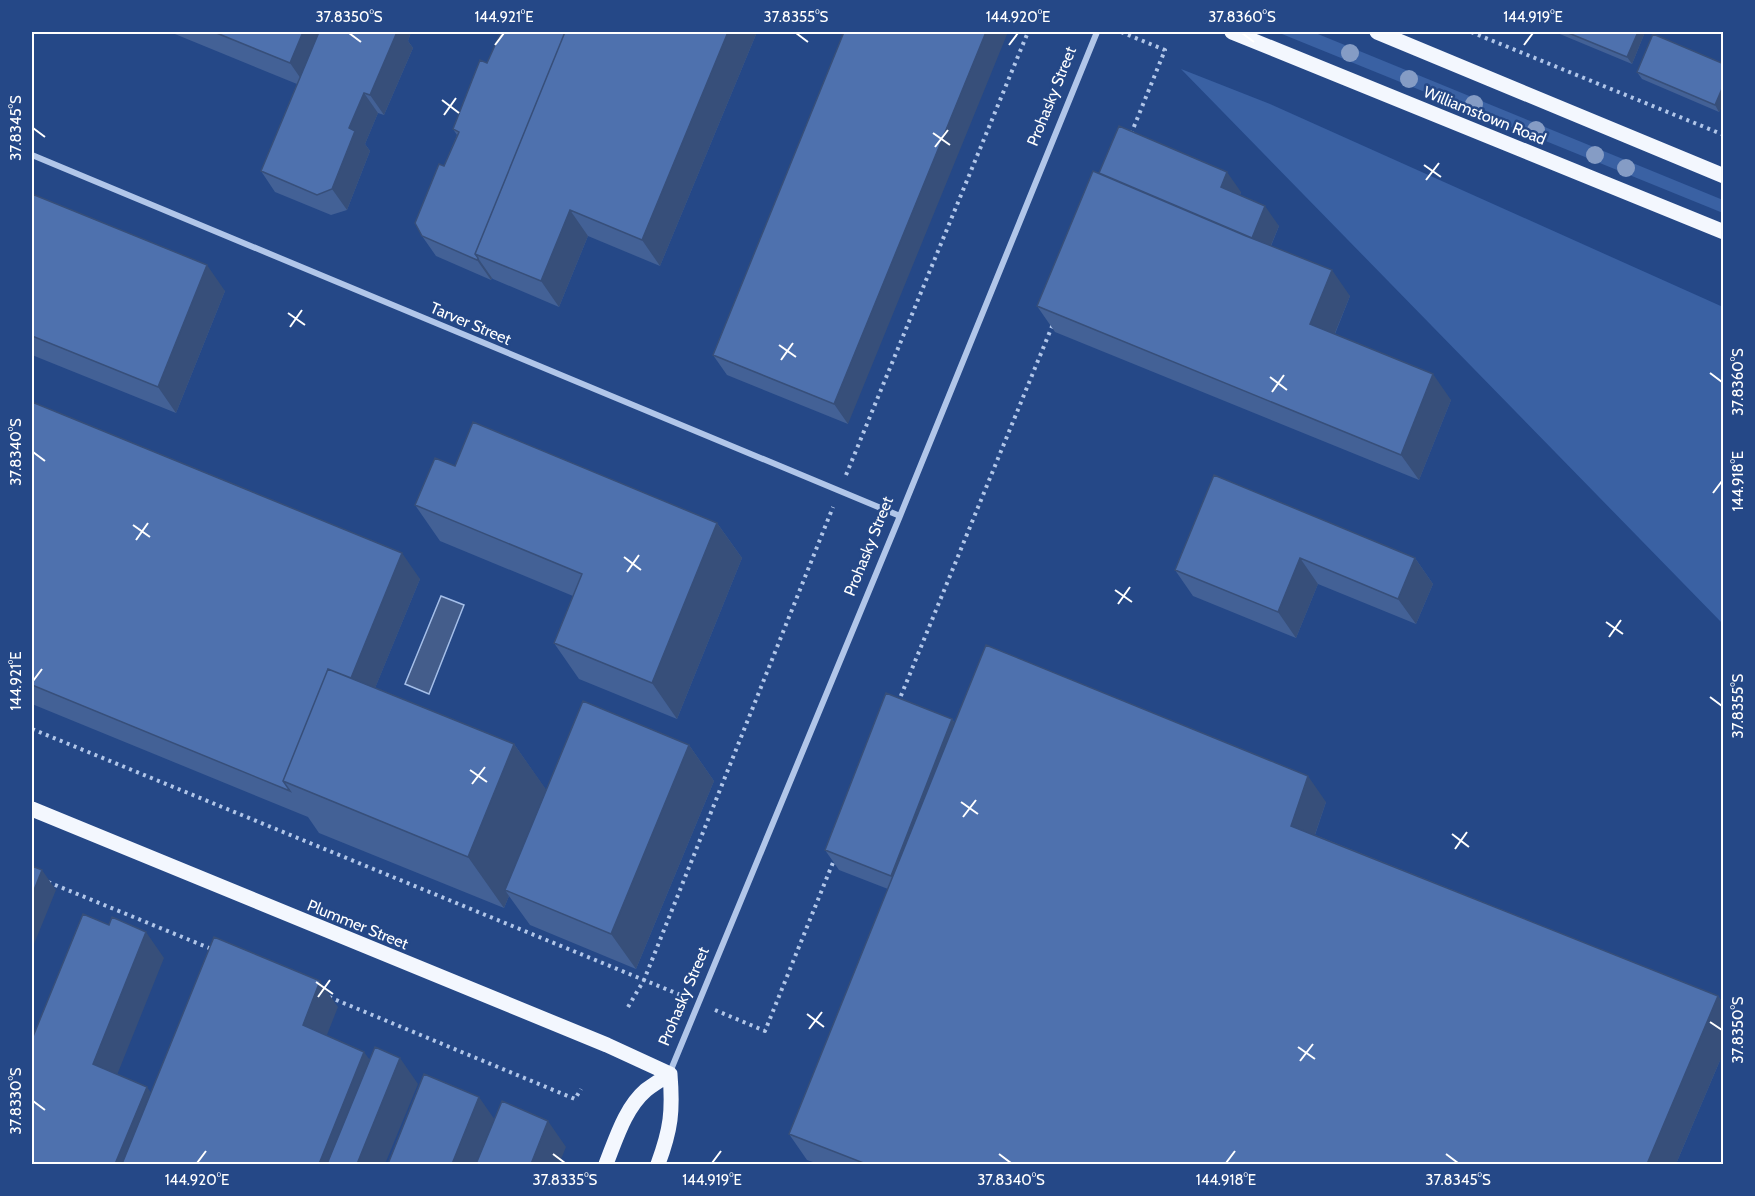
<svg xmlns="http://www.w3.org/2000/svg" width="1755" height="1196" font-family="Cabin,sans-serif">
<rect width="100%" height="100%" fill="#254887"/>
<!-- green -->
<path fill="#3a61a3" d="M1277,32h36l410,168v13z
M1181,69l89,35 453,203v317z"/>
<!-- water -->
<path fill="#445d8b" stroke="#a5bfe9" stroke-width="1.5" d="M441,596l23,9 -35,89 -24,-10z"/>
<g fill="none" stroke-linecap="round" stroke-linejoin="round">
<!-- path -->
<path stroke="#b1c6e9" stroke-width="4" stroke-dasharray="3 4.5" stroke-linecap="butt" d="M1121,32l44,18 -34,84
M1471,32l253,103
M846,475l182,-443
M898,703l155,-379
M32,729l651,267
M48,882l166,68
M329,997l246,102 6,-10
M628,1007l16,-27 189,-473
M715,1010l50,21 69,-171"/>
<!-- minor -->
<path stroke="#b1c6e9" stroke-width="6" d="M32,155l868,361
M670,1072l230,-556 197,-484"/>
<!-- primary -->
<path stroke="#f3f7fe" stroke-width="15" d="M1232,32l492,200
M1377,32l347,144
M32,809l575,236 63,29
M606,1164c10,-25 19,-56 40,-74 8,-6 16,-11 24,-16
M658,1164c13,-35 15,-53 12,-90"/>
</g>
<!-- trees -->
<g fill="#859cc5">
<circle cx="1350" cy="53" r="9"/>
<circle cx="1409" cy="79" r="9"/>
<circle cx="1474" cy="104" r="9"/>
<circle cx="1536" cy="130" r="9"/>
<circle cx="1595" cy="155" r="9"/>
<circle cx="1626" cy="168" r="9"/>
</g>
<!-- wall -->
<path fill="#436196" d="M170,32h241l-3,9 5,7 -29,67 -6,-2 -13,31 5,7 -23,59 -16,5 -56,-23 -14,-21 36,-87z
M501,32h256l-97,234 -72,-30 -29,71 -66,-28 -1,-1 -1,2 -55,-24 -14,-20 22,-70 13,-31 -4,-6 34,-66z
M844,32l4,392 -121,-49 -14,-20z
M1555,32h90l-13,32z
M1724,64v38l-5,10 -77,-33 -5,-7z
M1099,173l142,19 -1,3 39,31 -8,20 79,50 -15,38 116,66 -32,80 -364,-148 -18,-26z
M32,194l193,97 -49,122 -144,-58z
M32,402l388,177 -45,109 139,56 32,46 143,-45 25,36 -78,188 -106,-44 -21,-29 -5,12 -185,-75 -11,-16 -276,-113z
M455,466l262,57 25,35 -65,161 -98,-40 -25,-36 19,-47 -133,-55 -25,-36z
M1214,475l201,83 18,26 -17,40 -98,-40 -22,54 -103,-42 -18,-26z
M952,719l3,4 371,79 -11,33 403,161 6,8v47l-48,113h-857l-12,-4 -18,-26 99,-245 -49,-19 -14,-20z"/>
<!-- shaded-wall -->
<path fill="#374f7a" d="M303,32h29l-24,57 -18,-26z
M396,32h15l-3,9 5,7 -29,67 -14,-20z
M728,32h29l-97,234 -18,-26z
M986,32h22l-160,392 -14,-20z
M1638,32h7l-13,32 -5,-7z
M1724,84v18l-5,10 -4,-7z
M364,93l14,20 -13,31 5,7 -23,59 -15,-21 17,-61z
M1227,172l14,20 -6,15 -14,-20z
M1265,206l14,20 -15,36 -14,-20z
M570,210l18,26 -29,71 -18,-26z
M478,258l14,20 -1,2 -14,-20z
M207,265l18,26 -49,122 -18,-26z
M1332,270l18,26 -22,54 -18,-26z
M1433,374l18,26 -32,80 -18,-25z
M717,523l25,35 -65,161 -25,-36z
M402,553l18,26 -91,221 -24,-10z
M1300,558l18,26 -22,54 -18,-26z
M1415,558l18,26 -17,40 -18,-25z
M952,719l14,20 -61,157 -14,-20z
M514,744l36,51 -45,95 4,6 -5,12 -36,-51z
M689,745l25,36 -78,188 -25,-35z
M1308,776l18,26 -17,50 -18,-26z
M42,870l14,20 -24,59v-54z
M146,932l18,26 -53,132 -18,-26z
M320,981l18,26 -17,43 -18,-25z
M1718,996l6,8v47l-48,113h-29z
M364,1052l19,26 -35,86h-29z
M400,1058l18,26 -33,80h-28z
M147,1087l18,26 -21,51h-29z
M479,1097l18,26 -17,41h-28z
M548,1121l18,26 -7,17h-28z"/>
<!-- building -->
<path fill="#4e71ae" stroke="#374f7a" stroke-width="1.5" d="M214,32h89l-13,31z
M319,32h78l-27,63 -6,-2 -15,35 6,3 -23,58 -15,6 -56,-24z
M501,32h64l-90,222 3,4 -1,2 -55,-24 -7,-13 24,-59 5,2 15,-34 -6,-3 27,-69 7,3z
M565,32h163l-86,208 -72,-30 -29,71 -66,-27z
M844,32h142l-152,372 -121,-49z
M1566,32h72l-11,25z
M1653,34l71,30v20l-9,21 -78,-33z
M1119,126l108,46 -6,15 44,19 -13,32 -153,-65z
M1093,171l153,65 86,34 -22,54 123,50 -32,81 -364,-149z
M32,194l175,71 -49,122 -126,-51z
M32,402l370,151 -51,125 -23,-9 -45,112 7,10 -258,-106z
M473,422l244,101 -65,160 -98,-40 28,-69 -167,-69 20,-47 20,8z
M1214,475l201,83 -17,41 -98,-41 -22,54 -103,-42z
M986,645l322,131 -17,50 427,170 -71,168h-781l-77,-30z
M328,669l186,75 -46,113 -185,-76z
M886,693l66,26 -61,157 -66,-26z
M583,701l106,44 -78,189 -106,-44z
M32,866l10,4 -10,25z
M83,914l26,11 3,-8 34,15 -53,132 54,23 -32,77h-83v-125z
M214,937l106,44 -17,44 61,27 -45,112h-197z
M375,1047l25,11 -43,106h-30z
M424,1074l55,23 -27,67h-64z
M502,1101l46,20 -17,43h-55z"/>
<!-- ticks -->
<path fill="none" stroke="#fff" stroke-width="2" d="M349,33l12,9M796,33l12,9M1242,33l12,9M495,45l9,-12M1009,45l9,-12M1524,45l9,-12M442,100l17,13M444,115l12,-17M33,128l12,9M933,133l17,12M935,147l13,-17M1424,165l17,12M1426,180l13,-17M288,313l17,12M290,327l12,-17M779,345l17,12M781,360l12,-17M1710,373l12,9M1270,377l17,13M1272,392l12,-17M33,452l12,9M1713,493l9,-12M133,525l17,12M136,540l12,-17M624,557l17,13M627,572l12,-17M1115,590l17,12M1118,604l12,-17M1606,622l17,12M1609,637l12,-17M33,681l9,-12M1710,697l12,9M470,770l17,12M472,784l13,-17M961,802l17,12M963,817l13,-17M1452,834l17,13M1455,849l12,-17M316,982l17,12M318,997l12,-17M807,1014l17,13M1710,1022l12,8M809,1029l13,-17M1298,1047l17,12M1300,1061l13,-17M33,1101l12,9M553,1154l12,9M999,1154l12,9M1446,1154l12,9M197,1163l9,-12M712,1163l9,-12M1226,1163l9,-12"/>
<g text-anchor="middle" stroke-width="5" stroke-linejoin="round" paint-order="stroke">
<!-- street labels -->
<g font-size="16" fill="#fff" stroke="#254887">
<text transform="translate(1051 96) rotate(-68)" y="6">Prohasky Street</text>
<text transform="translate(1485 115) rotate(22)" y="6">Williamstown Road</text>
<text transform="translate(471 323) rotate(23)" y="6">Tarver Street</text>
<text transform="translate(868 546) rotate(-68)" y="6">Prohasky Street</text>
<text transform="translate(358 924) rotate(22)" y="6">Plummer Street</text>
<text transform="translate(683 996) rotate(-67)" y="6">Prohasky Street</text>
</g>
</g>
<!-- border -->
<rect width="1755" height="1196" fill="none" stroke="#254887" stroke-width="66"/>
<rect x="33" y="33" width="1689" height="1130" fill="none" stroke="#fff" stroke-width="2"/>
<g font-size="15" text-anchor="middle" fill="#fff">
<text x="349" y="22">37.8350°S</text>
<text x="504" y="22">144.921°E</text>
<text x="796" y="22">37.8355°S</text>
<text x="1018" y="22">144.920°E</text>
<text x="1242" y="22">37.8360°S</text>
<text x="1533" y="22">144.919°E</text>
<text transform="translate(16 128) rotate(-90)" y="5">37.8345°S</text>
<text transform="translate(1738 382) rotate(-90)" y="5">37.8360°S</text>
<text transform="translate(16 452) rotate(-90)" y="5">37.8340°S</text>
<text transform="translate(1738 481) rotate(-90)" y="5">144.918°E</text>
<text transform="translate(16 681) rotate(-90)" y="5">144.921°E</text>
<text transform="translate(1738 706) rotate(-90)" y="5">37.8355°S</text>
<text transform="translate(1738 1030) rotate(-90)" y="5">37.8350°S</text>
<text transform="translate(16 1101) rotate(-90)" y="5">37.8330°S</text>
<text x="197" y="1185">144.920°E</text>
<text x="565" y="1185">37.8335°S</text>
<text x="712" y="1185">144.919°E</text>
<text x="1011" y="1185">37.8340°S</text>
<text x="1226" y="1185">144.918°E</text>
<text x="1458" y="1185">37.8345°S</text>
</g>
</svg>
